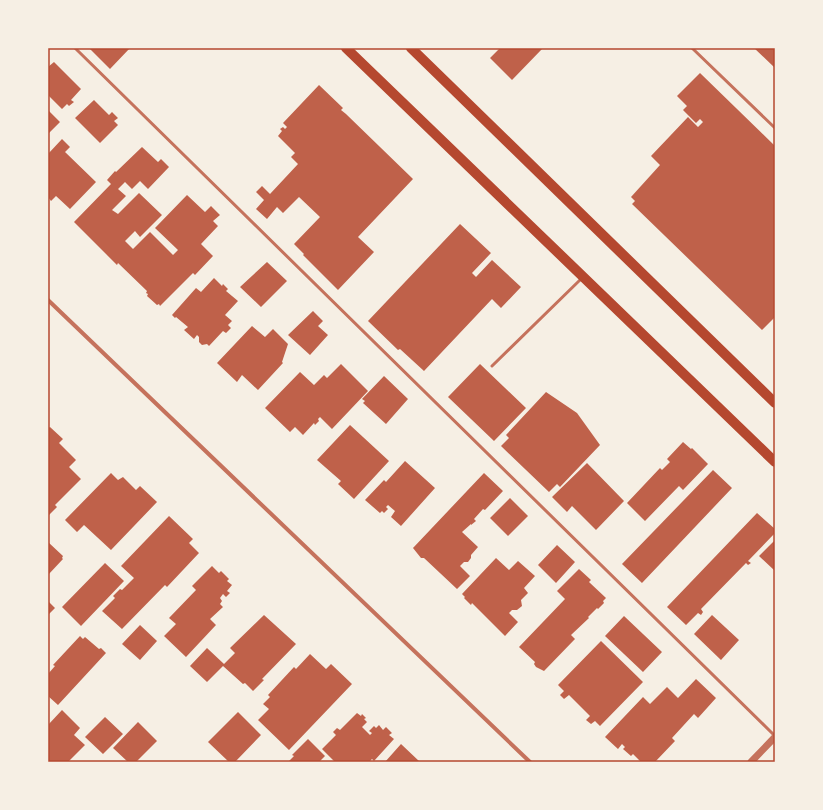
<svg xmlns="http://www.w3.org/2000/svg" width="823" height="810" font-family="'Asap Condensed',sans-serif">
<rect width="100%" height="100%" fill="#f6efe4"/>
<!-- building -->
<path fill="#bf614a" d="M89,48h41l-20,21z
M500,48h43l-31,32 -22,-22z
M754,48h21v20z
M54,62l27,27 -10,11 3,2 -5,4 -2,-2 -5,5 -14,-14v-28z
M700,73l75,73v171l-13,13 -130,-126 3,-3 -4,-4 29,-32 -9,-9 37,-39 10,10 5,-5 -3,-3 -4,4 -13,-13 4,-4 -10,-10z
M319,85l24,23 -2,2 5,4 67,65 -55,58 16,15 -36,38 -35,-35 1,-1 -10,-10 26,-27 -21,-20 -16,16 -6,-6 -10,12 -11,-10 8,-9 -8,-8 6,-6 8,8 28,-30 -7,-7 4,-4 -17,-17 4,-5 -2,-2 3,-2 2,2 2,-2 -4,-4z
M94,100l15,15 3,-3 6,6 -4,3 4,4 -18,18 -25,-25z
M48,110l12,12 -12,12z
M62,139l8,8 -5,5 31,30 -26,27 -14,-13 -5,5 -3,-4v-43z
M142,147l16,15 3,-3 8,8 -21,22 -8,-8 -8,8 -7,-7 -7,7 8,7 -14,14 6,4 21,-21 23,22 -22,22 -5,-6 -10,10 8,8 17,-17 23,23 5,-5 -23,-22 32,-33 18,17 6,-6 9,9 -7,6 5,5 -17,18 12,12 -18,19 -2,-2 -33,33 -1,-2 -2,1 -10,-9 1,-2 -2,-1 1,-2 -29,-28 -1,2 -43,-43 37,-38 -4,-4 8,-9 1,1z
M460,224l31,29 -19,20 4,4 16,-17 29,27 -20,21 -9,-9 -68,72 -24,-22 -2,1 -30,-29z
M267,262l20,19 -26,26 -21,-20z
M214,278l8,8 1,-2 5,5 -2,2 12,10 -13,14 7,6 -4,4 3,3 -5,5 -3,-2 -14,15 -2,-2 -5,1 -3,-3v-5l-2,-2 -3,4 -10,-9 4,-3 -12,-10 -1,1 -3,-3 24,-27 5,4z
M313,311l10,10 -5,5 10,9 -18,20 -22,-20z
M252,326l13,11 8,-8 15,15 -6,18 1,1 -25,27 -16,-15 -5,7 -20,-19z
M341,364l27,27 -36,38 -12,-12 -2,2 1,2 -4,4 -1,-2 -11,12 -8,-8 -5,5 -25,-24 35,-36 14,13 10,-10 3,3z
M480,364l46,44 -32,33 -46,-44z
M384,376l24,23 -22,25 -23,-21 2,-2 -3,-2z
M546,392l31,21 23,32 -40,42 -3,-3 -8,8 -48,-46 8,-8 -3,-3z
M350,425l39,36 -35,38 -16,-15 3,-3 -24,-21z
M50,427l13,12 -4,4 17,17 -7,7 12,12 -26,26 2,2 -9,9v-88z
M683,442l8,7 1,-1 16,16 -25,26 -4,-4 -34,35 -18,-18 33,-35 2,2 8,-8 -3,-3z
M405,461l30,27 -34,38 -10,-9 4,-6 -7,-6 -2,2 2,2 -4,4 -2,-2 -2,2 -15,-13 19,-20 2,2z
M587,463l37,38 -28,29 -24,-24 -5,6 -15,-15z
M713,470l19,18 -90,95 -20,-19z
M111,473l7,7 5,-3 13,13 4,-4 17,16 -46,48 -27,-25 -7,7 -12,-12z
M484,473l19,18 -18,19 -2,-1 -9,10 2,2 -5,4v-1l-9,8 16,15 -7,8v3l-3,4h-4l-4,4 10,10 -13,13 -33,-31h-3l-8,-10z
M510,498l18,18 -20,20 -18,-18z
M757,513l18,16v4l-27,28 3,2 -3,2 -2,-2 -45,46 2,3 -2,3 -3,-2 -12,12 -19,-18z
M169,516l24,23 -4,4 10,10 -32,34 -2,-2 -43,44 -20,-18 13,-13 -2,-2 7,-7 2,1 12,-12 -13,-12z
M775,540v31l-16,-15z
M48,542l15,14 -1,2 1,1 -15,16z
M557,545l18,17 -19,21 -18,-18z
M496,558l13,12 9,-9 17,15 -11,12 4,5 -7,7 1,6 -5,4h-5l-3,3 9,9 -13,14 -33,-33 -1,2 -7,-7 1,-1 -3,-3z
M105,563l19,18 -43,45 -19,-19z
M212,566l7,7 2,-2 8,8 -2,2 5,4 -5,6 3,2 -4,4 -3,-3 -3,4 2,3 -2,3 3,3 -13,12 6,6 -30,32 -22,-21 12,-12 -7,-6 27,-28 -4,-4z
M579,569l12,11 -2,2 17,16 -3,3 1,2 -6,6 -1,-1 -9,9 1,1 -18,17 4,4 -31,32 -8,-4 -2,-3 1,-2 -16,-15 46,-48 -8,-8z
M48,601l7,7 -7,7z
M264,615l32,29 -34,35 2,1 -11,11 -8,-8 -2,1 -20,-18 -16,16 -17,-16 17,-18 17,16 11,-11 -5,-5z
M712,615l27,25 -18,20 -27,-26z
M624,616l38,36 -19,20 -38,-36z
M140,625l17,16 -17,19 -18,-16z
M80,636l3,3 2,-2 14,12 2,-1 5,5 -48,52 -10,-9v-22l7,-8 -2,-1z
M601,641l42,41 -43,44 -5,-5 -4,3 -5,-4 4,-4 -21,-21 -5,4 -4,-4 4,-4 -6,-6z
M310,654l16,15 5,-5 21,20 -63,66 -31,-30 11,-11 -6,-5 7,-7 -2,-2 26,-28 2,2z
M696,679l20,19 -18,20 -4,-4 -22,24 3,3 -20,21h-14l-8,-8 -2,2 -8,-7 2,-2 -3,-3 -4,5 -13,-12 38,-40 7,7 17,-17 11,11z
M62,710l18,18 -6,7 11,10 -17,17h-20v-37z
M238,712l23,23 -26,27h-6l-21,-20z
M357,713l4,3 1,-2 4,4 -2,1 3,3 -5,5 8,8 2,-2 -3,-2 5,-5 2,2 3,-3 4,5 3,-3 6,6 -3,2 5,4 -20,22 -2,-2 -3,3h-34l-13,-13 14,-14 -3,-3 4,-4 3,2z
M105,717l18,17 -20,20 -18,-17z
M138,722l19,19 -21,21h-8l-15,-14z
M308,739l17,17 -6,6h-31l6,-6 -2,-1z
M401,744l19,18h-35z"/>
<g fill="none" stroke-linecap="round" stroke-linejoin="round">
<!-- service -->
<path stroke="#c5725c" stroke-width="3" d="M75,48l700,688
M692,48l83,80
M492,366l89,-87"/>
<!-- minor -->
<path stroke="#c5725c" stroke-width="4" d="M48,300l482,462"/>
<!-- tertiary -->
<path stroke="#c5725c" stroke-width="7" d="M751,762l24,-25"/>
<!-- primary -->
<path stroke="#b5482f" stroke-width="10" d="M346,48l429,414
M411,48l364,355"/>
</g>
<!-- border -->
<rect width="823" height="810" fill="none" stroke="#f6efe4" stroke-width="98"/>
<rect x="49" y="49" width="725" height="712" fill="none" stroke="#b5482f" stroke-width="1.5"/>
</svg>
